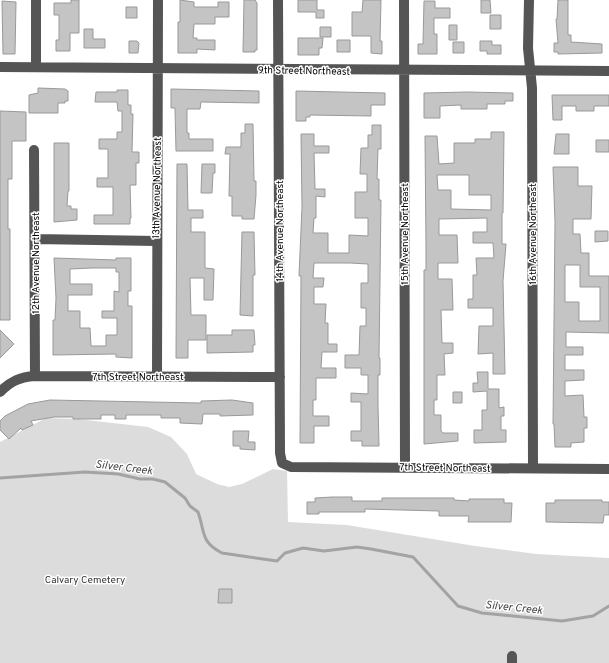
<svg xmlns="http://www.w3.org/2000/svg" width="609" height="663" font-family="Overpass,sans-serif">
<rect width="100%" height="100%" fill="#fff"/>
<!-- green -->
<path fill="#dcdcdc" d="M46,418l31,1 71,8 23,10 16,17 9,20 21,10 12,3 13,-3 31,-15 14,2 1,51 59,3 128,21 61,8 73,4v105h-609v-221z"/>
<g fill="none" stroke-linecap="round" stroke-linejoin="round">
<!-- stream -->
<path stroke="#a3a3a3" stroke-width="3" d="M0,478l85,-6 33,2 22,5h13l12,3 20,16 5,8 8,6c7,19 2,30 24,41l55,8 8,-8 18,-5 21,3 33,-4 14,2 42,8 45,49 24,7 80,8 31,-5 16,-10"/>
</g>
<!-- building -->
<path fill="#c4c4c4" stroke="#999" fill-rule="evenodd" d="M71,0h8v33h-9v18h-14v-11h3v-25h-5v-12h17z
M180,0l14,2v5h24v-5h11v15h-14v7h-21l-1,14h4v2h18v10l-18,-1v4h-19v-31h2z
M244,0h11l2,3v47h-2v2h-12z
M298,0h19v10h7v8h-8v-6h-18z
M363,0h18l-1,41h2v13l-11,-1v-17h-19v-24h10z
M481,0h9l1,13h-10z
M558,0h10v35h3v7l31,2v9l-44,1v-2h-4v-9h4l-2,-24h1z
M2,1l14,1 -1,52h-12z
M424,1h11v7h15v10h-16v16h3v20h-19v-10h5z
M126,7h11v11h-11z
M490,15h11v14h-11z
M449,25h8v15h-8z
M320,27h11v10h-11z
M84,29h9v10h12v9h-21z
M298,38h25l-1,10h-3v7h-21z
M337,40h13v12h-13z
M129,41h8l2,2 -1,10h-9z
M480,41h12v4h9v9h-14v-3h-7z
M453,42h11v11h-11z
M38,88l27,1 3,2v10h-3v2h-7v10h-29v-18l9,-2z
M171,89l88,2v12l-58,-1 -1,7h-13v24h2v6h24v12h-37l-1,-43h-4z
M117,90h11v15h3v9h2l-1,38h7v11h-3v22h-6l1,33h-1v6h-36v-9h19v-28h-16v-9h11v-29h-9v-10h18v-7h5v-21h-4l-1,-9h-22l1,-10h21z
M296,91l89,2v12h-14v11l-61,-1v2h-4v4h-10z
M467,92l46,1v8h-8v3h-18v5h-26v-4l-21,1v12h-16v-25z
M552,95h57v11h-15v5h-18v-5h-14v14h-9z
M0,111l26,1v29h-14v38h-4v50h2v91h-10z
M245,124h8l1,57h2v14l-2,24h-12v-3h-10v-20h-3l1,-42h-5l1,-7h15v-14h4z
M372,125h9v24h-3l-1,30h2v21h2l-2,158h1v17h-2v31l1,40h-17v-5h-11v-10h10v-29h-10v-9l17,1v-19h-7v-7h-16v-13h14l1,-29h6v-18h-5v-25h7v-19l-18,-1h-36l-1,15h11l-1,9h-9v17h12l-1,19h3v21h9v8h-15l-1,16h15v10h-20v22h-3v16h16v10h-15v17h-14l1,-167h-2l3,-69 -1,-73h13v12h15v7h-15l1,36h10v8l-9,-1v22h-2l-1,15h15v20h21v-18l19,1v-18h-13v-26h12v-18h-7l1,-26h7v-13h4z
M491,132h13l-1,81h-1v31h4l-3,37 2,93h-12v-21l-15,1 1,-28h14v-18h-25v-9h5v-24h4l-1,-17h18l-1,-15h-20v-11h14v-14l-48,1v16h18l1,28h-20v16h14l1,31h-12l1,33h11v10l-9,1 1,21h-8v25h-3v15h7v16l2,2h15v8l-34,3v-174h2v-25l-1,-109h12l2,28 15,-1v-20h21v-4h16zM437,175h32v20h22v15l-40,-1v-19h-13z
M556,134h13v20h-15z
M596,140h13v12h-13z
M54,143h15v48h-1l-1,15h4v3h6v11l-23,2z
M177,164h10l1,46h15v8h-12v14h14v36l9,1 -1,31h-9v-22h-14l1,37h15v25h-18v18h-12z
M202,164h13v9h-2l-1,20h-11z
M553,167h25v19h14l-1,33h-18v15h7l1,19h8v23h20v57l-43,-1v15h17v8h-18v15h19v10l-19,1v15l18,-1 1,22h3v11h-3v14l-13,1v4h-16l-1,-23h-1l2,-202zM565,265h15v22h20v34h-21v-19h-14z
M595,231h13v10l-13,1z
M242,232h12l1,43h-2v41l-13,-1z
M54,258l62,2v-2h15v33h-3v15h4v52l-16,-1v-3l-63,1v-35h2l1,-22zM92,268h24v4h3v20l-5,-1v20h-12v7h15v17h-11v11h-15l-1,-18h-10v-17h-12v-16h24v-11h-22v-15z
M0,330l14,14 -14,14z
M232,330h22l1,15h-2v7l-46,1v-18h25z
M477,372h11v17h11v19l5,-1v9h-3v14h5v12l-32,1v-13h8v-20h5v-19l-14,1v-9h5z
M453,392h9v11h-9z
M50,400l151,3v-2l31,-1 21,3v12l-33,1v-2h-17l-1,10 -22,-1v-5h-19v-3h-35v4h-11v-4h-14v4h-28v-2h-19l-23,4 2,4 -11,5 -1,-2 -12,11 -9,-9v-9l5,-5 23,-12z
M233,431h16l-1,11h7v8l-15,-1v-3h-7z
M332,497h20v4h30v-3h72v2l15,1v-2h35v4h8l-1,19h-43l1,-6h-30v-5l-74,-2v3h-46v2h-12v-12h8v-4z
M555,500h47v2h7v13h-5l-1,8 -57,-1v-19h9z
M219,589h13v14h-14z"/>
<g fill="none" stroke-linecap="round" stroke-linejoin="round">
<!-- minor -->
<path stroke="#555" stroke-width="10" d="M36,0v67
M278,0l2,453 2,10 9,4 318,2
M404,0l1,467
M529,0l-1,48 4,40 1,380
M0,67l609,4
M34,150l1,226
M35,239l121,2
M157,375l1,-375
M0,392c11,-11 20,-15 35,-16l245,1
M512,663v-7"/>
</g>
<g text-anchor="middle" stroke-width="3" stroke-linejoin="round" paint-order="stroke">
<!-- street labels -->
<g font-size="10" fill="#000" stroke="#fff">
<text transform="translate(304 70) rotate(1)" y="4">9th Street Northeast</text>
<text transform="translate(156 188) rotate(-89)" y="4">13th Avenue Northeast</text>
<text transform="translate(279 231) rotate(-90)" y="4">14th Avenue Northeast</text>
<text transform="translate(404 234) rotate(-90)" y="4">15th Avenue Northeast</text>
<text transform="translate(532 234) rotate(-90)" y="4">16th Avenue Northeast</text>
<text transform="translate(35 263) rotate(-90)" y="4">12th Avenue Northeast</text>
<text x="138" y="380">7th Street Northeast</text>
<text transform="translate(445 467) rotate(1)" y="4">7th Street Northeast</text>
</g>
<!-- park labels -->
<g font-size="10" fill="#333" stroke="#fff">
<text x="85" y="583">Calvary Cemetery</text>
</g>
<!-- water labels -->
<g font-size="11" font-style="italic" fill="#444" stroke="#fff">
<text transform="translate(124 467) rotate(7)" y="4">Silver Creek</text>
<text transform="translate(514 607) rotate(6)" y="4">Silver Creek</text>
</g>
</g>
</svg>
